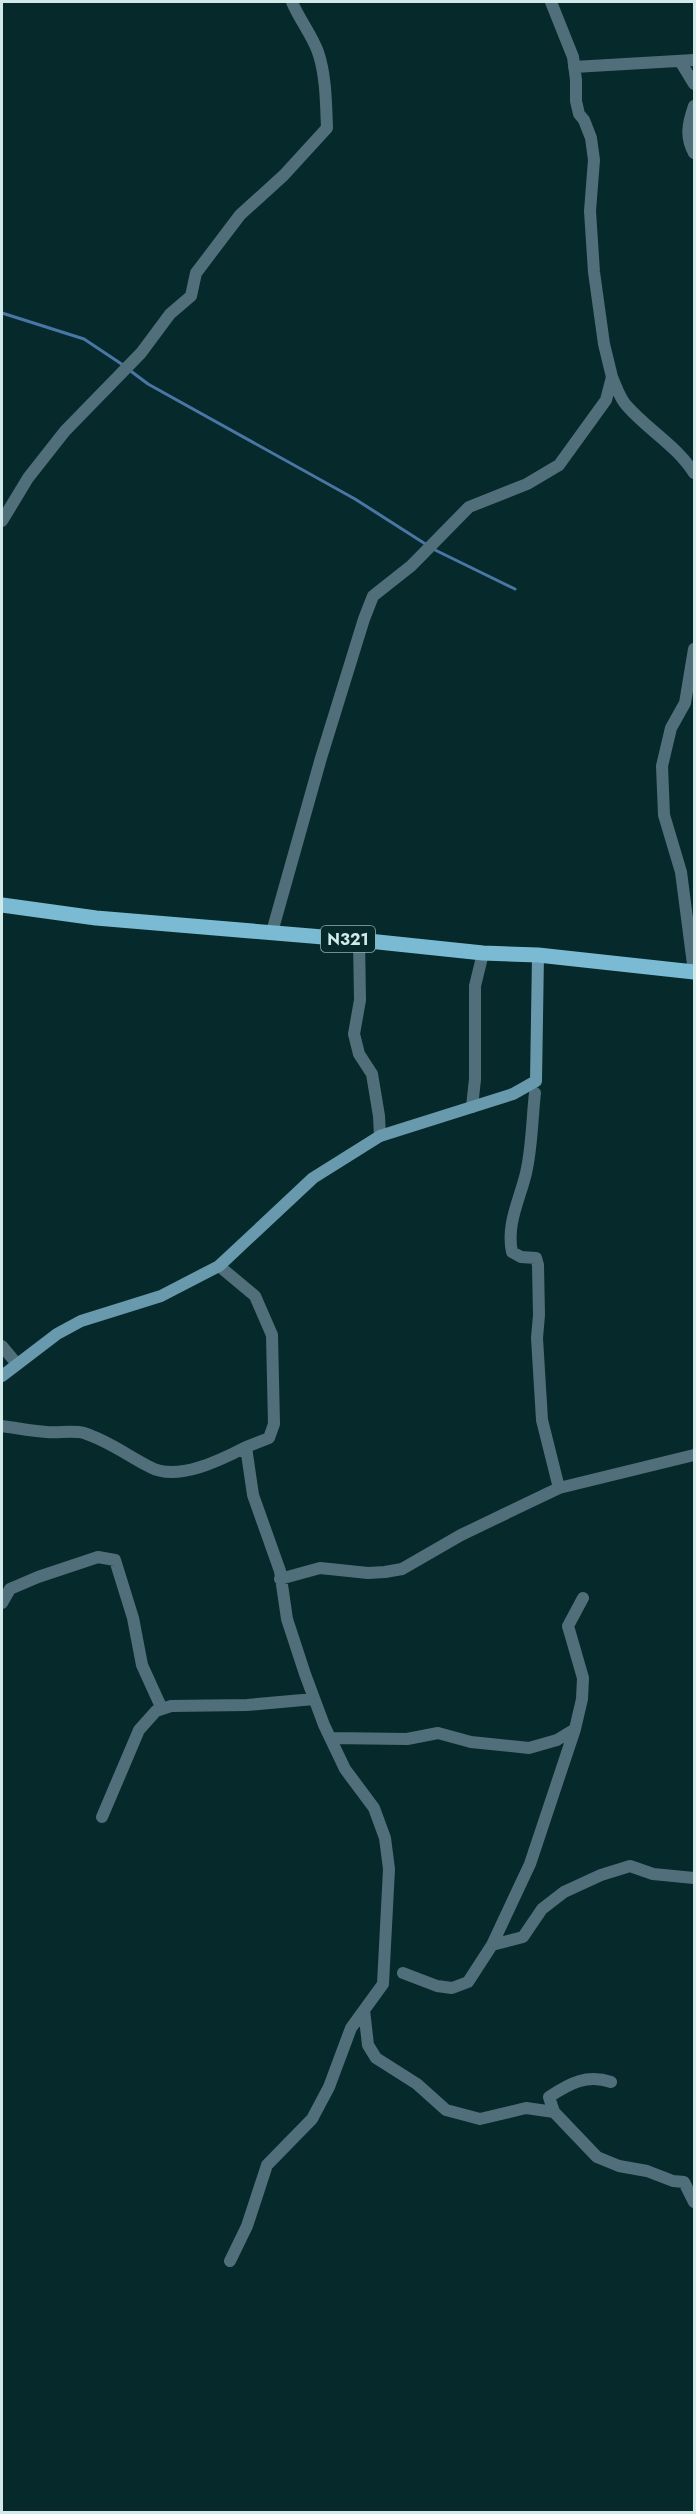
<svg xmlns="http://www.w3.org/2000/svg" width="696" height="2514" font-family="Jost,sans-serif">
<rect width="100%" height="100%" fill="#062a2b"/>
<g fill="none" stroke-linecap="round" stroke-linejoin="round">
<!-- stream -->
<path stroke="#4a76a5" stroke-width="3" d="M2,313l82,26 39,26
M128,369l20,15 207,115 72,46
M433,549l82,40"/>
<!-- street -->
<path stroke="#516f7b" stroke-width="12" d="M680,61l14,23
M574,67l120,-7
M694,106c-6,17 -9,31 0,47
M612,377c4,9 8,22 15,29 21,24 50,40 67,67
M2,521l26,-43 37,-47 76,-78 29,-39 21,-18 5,-23 44,-58 44,-40 43,-47c-1,-24 -1,-53 -9,-76 -6,-17 -19,-33 -26,-50
M272,932l49,-174 43,-139 9,-23 38,-30 58,-59 58,-23 32,-19 47,-65 6,-23 -8,-33 -10,-72 -4,-61 4,-51 -3,-22 -7,-18 -5,-6 -3,-13v-21l-3,-23 -22,-55
M359,940l1,60 -6,34 5,20 13,20 7,42 1,20
M694,972l-13,-100 -17,-57 -2,-49 9,-38 14,-25 9,-54
M535,1093c-3,26 -3,55 -9,80 -6,26 -20,51 -14,79l9,5 15,1 2,7 1,50 -2,23 5,82 17,68
M472,1107l3,-28v-93l8,-33
M219,1266l36,30 17,39 2,89 -5,14 -23,9 7,48 27,76 7,48 18,55 19,51 21,44 29,39 11,30 4,31 -6,115 -32,44 -22,59 -17,32 -45,46 -20,61 -17,35
M2,1346l15,18
M2,1426c15,2 30,5 45,6 12,1 26,-2 37,1 25,8 44,23 66,34 27,15 71,-7 96,-20
M280,1579l40,-11 48,5 17,-1 17,-3 59,-34 98,-47 135,-33
M2,1603l8,-14 28,-12 60,-20 17,3 18,58 9,47 20,44
M331,1738l76,1 31,-6 33,9 58,6 28,-8 18,-11 7,-30 1,-21 -15,-52 15,-28
M102,1817l37,-87 17,-19 15,-5 76,-1 67,-6
M492,1945l31,-8 19,-28 22,-17 37,-17 29,-9 23,8 41,4
M403,1973l34,13 15,2 16,-6 24,-37 38,-81 45,-135
M364,2010l4,35 8,13 41,26 29,26 34,9 46,-11 28,4 -5,-15c21,-14 38,-23 62,-15
M554,2112l43,45 22,9 28,5 26,10 11,1 10,20"/>
<!-- secondary -->
<path stroke="#6899ad" stroke-width="12" d="M2,1376l55,-42 24,-13 80,-25 58,-30 94,-88 67,-42 133,-42 23,-13 2,-126"/>
<!-- primary -->
<path stroke="#7abad3" stroke-width="15" d="M2,905l94,13 263,22 124,13 55,2 156,17"/>
</g>
<g text-anchor="middle" stroke-width="6" stroke-linejoin="round" paint-order="stroke">
<!-- shield labels -->
<rect fill="#062a2b" stroke="#94b0b0" stroke-width="1.5" x="321" y="926" width="54" height="26" rx="4.5"/>
<g font-size="16" font-weight="bold" fill="#d1e9e9">
<text x="348" y="945">N321</text>
</g>
</g>
<!-- border -->
<rect width="696" height="2514" fill="none" stroke="#d1e9e9" stroke-width="6"/>
</svg>
